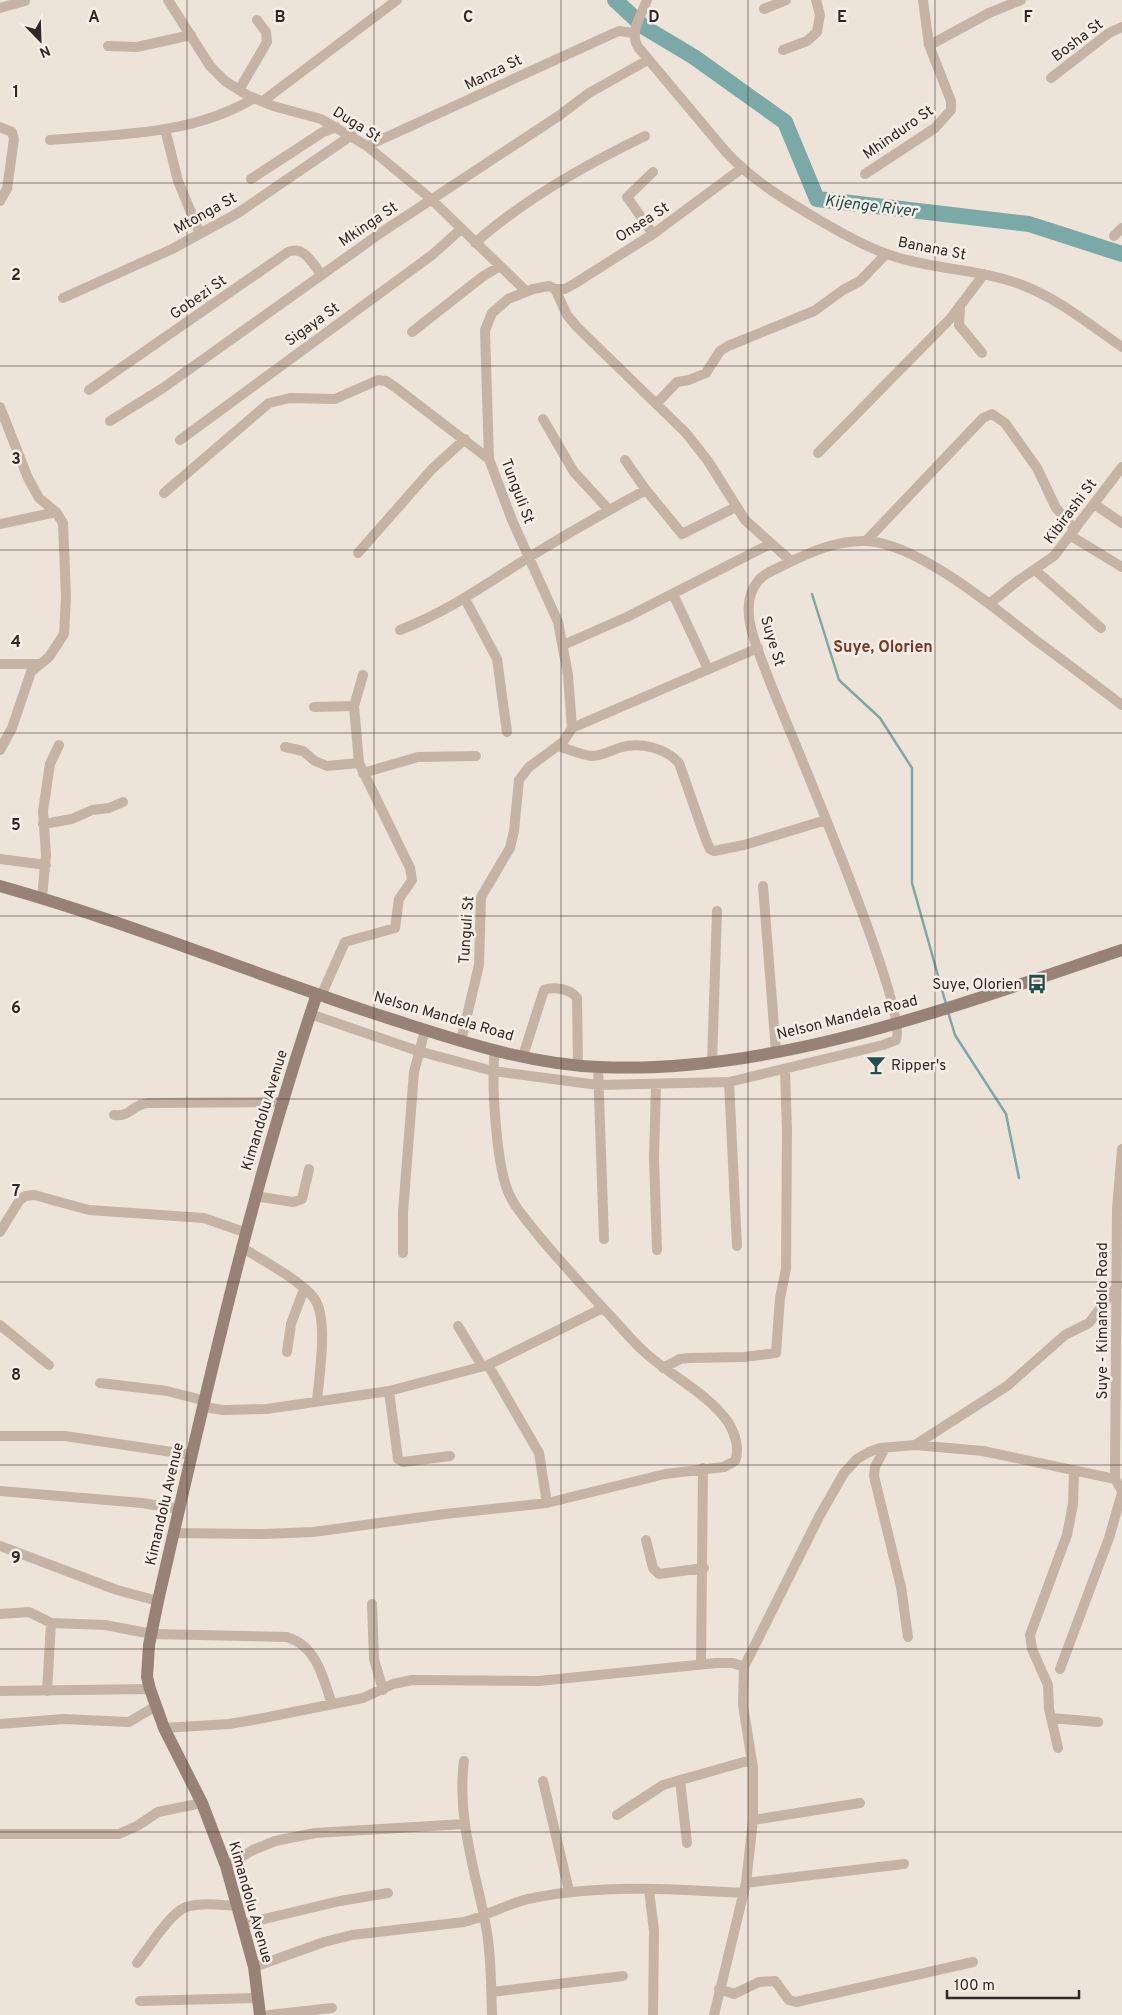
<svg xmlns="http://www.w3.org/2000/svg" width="1122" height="2015" font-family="Overpass,sans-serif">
<rect width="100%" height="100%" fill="#eee3d9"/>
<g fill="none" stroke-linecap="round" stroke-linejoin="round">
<!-- stream -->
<path stroke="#7ba9a8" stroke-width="2.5" d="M812,594l27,86 41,38 32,50v115l34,121
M948,1012l7,23 51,79 13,64"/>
<!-- river -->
<path stroke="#7ba9a8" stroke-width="16" d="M615,0l29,27 50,30 91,65 32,77 212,25 93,30"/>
<!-- street -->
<path stroke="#c5b3a6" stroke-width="10" d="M168,0l42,66 15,15 22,14 26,11 48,13 46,27 64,53 95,92
M647,0c-6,16 -18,32 -9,47l88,105c26,28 56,46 88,65 31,18 61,36 97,44 37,9 75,10 111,24 37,14 68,40 100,62
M0,8l25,-7
M764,9l22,-9
M930,45l59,-32 32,-13
M108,46l29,1 54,-12
M783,50l24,-9 10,-9 3,-17 -4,-15
M1051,78l58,-45 13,-6
M239,90l28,-48 -1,-10 -9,-12
M263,101l134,-101
M0,127l12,5 2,7 -7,50 -7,12
M165,129l13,52 22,53
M50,140c69,-6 143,-5 204,-42
M367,146l245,-112 7,-3 14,2
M865,174l70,-46 16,-18v-9l-22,-56 -6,-45
M251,179l72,-47 13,-5
M653,234l-26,-37 26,-25
M1114,236l8,-8
M475,243c48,-43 112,-79 170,-107
M555,289h10l9,-5 79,-50 88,-65
M63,298l109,-49 66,-36 114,-78
M960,309l-1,16 23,28
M412,332l70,-55 18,-11
M89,390l199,-138c16,-7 24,11 33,22
M656,404l21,-22 12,-2 17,-7 14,-22 8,-5 86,-35 29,-21 17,-9 26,-27
M0,407l28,71 11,20 17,14 7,11 3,74 -2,37 -15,23 -18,15 -19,56 -12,22
M543,419l31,53 35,38
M110,421l53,-33 219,-156 178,-117 29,-22 59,-33
M180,440l252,-185 28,-25
M818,453l132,-134 34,-45
M625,460l21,30 36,44 54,-27
M164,493l105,-90 21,-5 45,1 43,-19 8,1 9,6 94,72
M1094,504l28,19
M0,524l56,-12
M1071,536l51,31
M866,541l117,-123 9,-4 13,9 32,45 19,40 19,21
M358,553l74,-84 33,-30
M1035,570l66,58
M673,594l35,75
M465,599l32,60 10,73
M989,604l30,-24 35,-24 68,-89
M400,630c49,-19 83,-44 126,-71 39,-24 79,-47 120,-69
M563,645l64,-28 143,-73
M0,664h39
M314,707l40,-1
M572,728l186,-80
M558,746c10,3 23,9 34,10 10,0 20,-6 30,-9 18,-5 44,1 57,16l27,77 4,9 4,2 30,-6 82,-25
M285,747l18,4 12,10 12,5 32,-3
M363,773l55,-16 58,-1
M43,824l29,-5 20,-9 17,-2 14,-6
M0,859l46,6
M763,886l13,166
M42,898l4,-43 -3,-44 7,-47 9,-19
M321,996l24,-54 50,-14 4,-29 13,-19 -2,-12 -51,-105 -5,-57 9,-31
M310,1014l108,37 75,20 105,14 131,-3 154,-37 13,-5c15,-28 -110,-316 -128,-363 -10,-28 -32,-70 -10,-96 6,-8 18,-12 26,-16 26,-13 53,-25 82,-24 51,2 129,67 168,98 30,22 59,44 88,66
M461,1041l18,-76 2,-68 29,-49 4,-17 5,-51 10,-13 34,-25 9,-14 -4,-53 -10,-53 -46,-102 -23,-61 -4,-129 7,-17 16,-14 25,-10 16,-3 6,3 12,26 10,12 109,106 22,28 37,59 46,41
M523,1056l21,-66c10,-4 27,-1 33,8l1,67
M712,1062l5,-151
M598,1067l6,172
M729,1082l8,164
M656,1085l-2,73 3,92
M114,1115c18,2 18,-11 34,-12l136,-1
M1122,1149l-5,60 -2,270 7,12
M255,1196l38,6 9,-3 7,-30
M0,1232l19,-31 6,-5 9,-1 55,15 115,8 43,15
M241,1247c20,12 60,34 73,51 15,20 5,78 3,103
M403,1253v-41l11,-140 11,-42
M0,1325l49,40
M458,1326l24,40
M287,1352l4,-28 13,-35
M488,1365l51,88 8,50
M663,1368l17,-9 9,-1 55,-1 32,-4 4,-55 6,-29 1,-138 -2,-61
M100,1383l67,8 39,10
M389,1391l9,68 5,3 47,-6
M204,1407l19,3 44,-1 122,-18 99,-26 115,-57
M0,1436h65l127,19
M915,1445l92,-59 58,-51 24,-12 29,-38
M885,1448l-10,19 -1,9 27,111 7,50
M0,1491l142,12 37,6
M174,1533l90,1 49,-2 132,-18 102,-11 118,-29 59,-7 11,-6c5,-12 0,-28 -7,-39 -20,-28 -53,-44 -79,-66 -17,-14 -31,-33 -47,-49 -23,-25 -46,-50 -68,-77 -8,-11 -18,-21 -24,-34 -14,-28 -19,-114 -15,-146
M646,1540l7,28 6,6 45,-6
M0,1546l117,44 41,11
M372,1604l2,55 9,31
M0,1614l29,-2 22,11 54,2 47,9 135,3c30,9 36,41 45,67
M701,1664l2,-196
M1060,1669l49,-131 13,-45
M0,1691l150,-2
M47,1691l4,-68
M1051,1718l47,4
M0,1724l63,-5 66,3 27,-16
M164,1728l65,-4 24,-4 110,-22 30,-14 19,-4 127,1 177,-18h17l11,4
M1058,1748l-9,-39 -1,-24 -16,-36 -2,-14 37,-100 6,-31 1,-32
M464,1761c-7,53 9,103 20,155 7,31 7,67 8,99
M680,1780l7,63
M543,1781l26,110
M617,1815l46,-30 88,-25
M753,1820l107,-17
M0,1834h119l18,-8 21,-14 44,-9
M226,1866l27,-16 22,-9 40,-8 149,-9
M746,1883l158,-19
M649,1890l5,41 -1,84
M243,1924l97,-23 48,-8
M137,1963c11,-14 33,-50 49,-56 15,-5 36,-2 51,-1
M254,1967l70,-25 28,-7 112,-13c24,-6 45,-20 69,-24 68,-14 142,-9 211,-5
M719,1989l15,5 25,-12 16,-1 14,19 7,2 177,-40
M492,1992l131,-16
M140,2001l118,-3
M269,2015l63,-7
M714,2015l32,-132 7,-63v-52l-10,-63 1,-38 76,-152 24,-42 13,-14 12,-7 11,-4 35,-3 68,6 132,28"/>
<!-- secondary -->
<path stroke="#988278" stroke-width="12" d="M0,886c132,37 258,90 388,132 68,22 139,46 211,49 175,8 359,-62 523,-117
M260,2015l-6,-48 -28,-101 -24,-63 -38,-75 -14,-39 -3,-12 2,-32 9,-44c47,-204 92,-409 159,-607"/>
</g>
<!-- grid -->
<path fill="none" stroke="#322926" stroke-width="1" stroke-opacity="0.55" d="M187,0v2015M374,0v2015M561,0v2015M748,0v2015M935,0v2015M0,183h1122M0,366h1122M0,550h1122M0,733h1122M0,916h1122M0,1099h1122M0,1282h1122M0,1465h1122M0,1649h1122M0,1832h1122"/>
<!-- icons -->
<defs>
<symbol id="bus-bare" viewBox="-9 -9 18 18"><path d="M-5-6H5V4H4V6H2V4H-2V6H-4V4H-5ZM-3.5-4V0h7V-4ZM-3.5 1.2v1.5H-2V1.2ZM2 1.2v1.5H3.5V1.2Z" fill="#204f50" stroke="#f7eee5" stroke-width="2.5" paint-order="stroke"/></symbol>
<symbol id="bar-bare" viewBox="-9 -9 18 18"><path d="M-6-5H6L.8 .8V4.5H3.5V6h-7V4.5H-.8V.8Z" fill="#204f50" stroke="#f7eee5" stroke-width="2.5" paint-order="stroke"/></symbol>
</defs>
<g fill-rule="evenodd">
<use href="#bus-bare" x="1023" y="970" width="28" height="28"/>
<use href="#bar-bare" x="862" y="1051" width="28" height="28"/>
</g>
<g text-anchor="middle" stroke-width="5" stroke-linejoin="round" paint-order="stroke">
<!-- street labels -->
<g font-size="15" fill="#322926" stroke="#f7eee5">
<text transform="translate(1077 40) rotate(-37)" y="5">Bosha St</text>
<text transform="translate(493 72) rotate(-26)" y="5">Manza St</text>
<text transform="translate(357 124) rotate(32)" y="5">Duga St</text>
<text transform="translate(898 132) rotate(-35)" y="5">Mhinduro St</text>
<text transform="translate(205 213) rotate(-29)" y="5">Mtonga St</text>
<text transform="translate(642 222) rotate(-33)" y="5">Onsea St</text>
<text transform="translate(368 224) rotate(-34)" y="5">Mkinga St</text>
<text transform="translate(932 248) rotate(11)" y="5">Banana St</text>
<text transform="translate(198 297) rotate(-35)" y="5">Gobezi St</text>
<text transform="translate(312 324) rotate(-36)" y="5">Sigaya St</text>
<text transform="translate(518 491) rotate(69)" y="5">Tunguli St</text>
<text transform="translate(1070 511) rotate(-53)" y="5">Kibirashi St</text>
<text transform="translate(773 641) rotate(73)" y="5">Suye St</text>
<text transform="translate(466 930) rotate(-86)" y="5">Tunguli St</text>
<text transform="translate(444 1016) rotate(16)" y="5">Nelson Mandela Road</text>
<text transform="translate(847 1017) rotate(-14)" y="5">Nelson Mandela Road</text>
<text transform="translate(264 1110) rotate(-73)" y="5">Kimandolu Avenue</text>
<text transform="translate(1102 1321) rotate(-90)" y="5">Suye - Kimandolo Road</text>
<text transform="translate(164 1504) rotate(-77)" y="5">Kimandolu Avenue</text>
<text transform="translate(251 1902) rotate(74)" y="5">Kimandolu Avenue</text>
</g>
<!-- poi labels -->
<g font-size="15" fill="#322926" stroke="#f7eee5" text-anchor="end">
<text x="1022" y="989">Suye, Olorien</text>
<text x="891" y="1070" text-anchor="start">Ripper's</text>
</g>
<!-- water labels -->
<g font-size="16" font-style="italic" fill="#204f50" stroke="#f7eee5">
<text transform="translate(871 205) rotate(7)" y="6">Kijenge River</text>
</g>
<!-- neighbourhood labels -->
<g font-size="16" font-weight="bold" fill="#7a3627" stroke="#f7eee5">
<text x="883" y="652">Suye, Olorien</text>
</g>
</g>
<g font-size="16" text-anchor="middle" font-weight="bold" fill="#322926" stroke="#f7eee5" stroke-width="5" stroke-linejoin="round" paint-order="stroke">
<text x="94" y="22">A</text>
<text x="280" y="22">B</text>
<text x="468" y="22">C</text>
<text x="654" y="22">D</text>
<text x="842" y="22">E</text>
<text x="1028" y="22">F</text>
<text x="16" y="97">1</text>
<text x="16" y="280">2</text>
<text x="16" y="464">3</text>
<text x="16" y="647">4</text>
<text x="16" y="830">5</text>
<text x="16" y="1013">6</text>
<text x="16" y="1196">7</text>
<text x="16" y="1380">8</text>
<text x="16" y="1563">9</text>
</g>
<!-- north arrow -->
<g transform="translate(40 40) rotate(157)" stroke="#f7eee5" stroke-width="4" paint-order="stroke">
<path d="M0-4L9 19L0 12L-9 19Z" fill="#322926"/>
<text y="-8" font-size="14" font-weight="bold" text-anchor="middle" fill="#322926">N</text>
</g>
<!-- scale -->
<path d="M947 1990v8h132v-8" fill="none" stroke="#322926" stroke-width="2.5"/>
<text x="954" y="1990" font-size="15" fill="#322926" stroke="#f7eee5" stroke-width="4" paint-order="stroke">100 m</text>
</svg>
